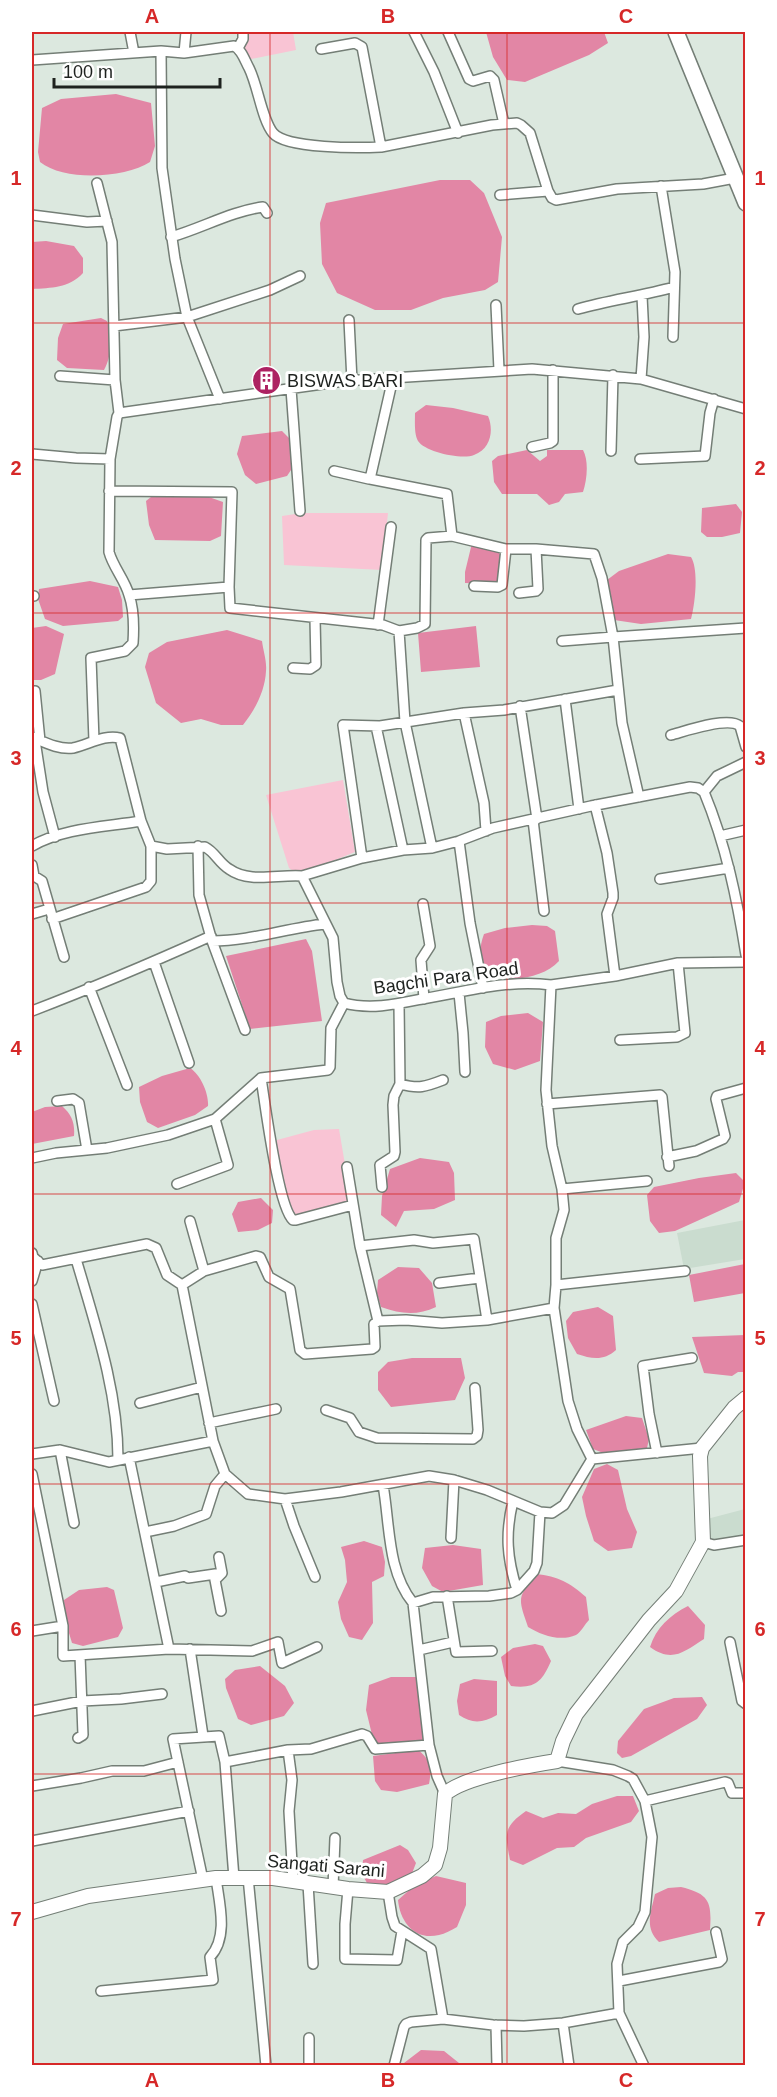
<svg xmlns="http://www.w3.org/2000/svg" width="777" height="2097" font-family="Arial,sans-serif">
<rect width="100%" height="100%" fill="#dce8df"/>
<!-- built -->
<path fill="#cadccf" d="M745,1220v39l-61,10 -7,-36z
M745,1509v27l-31,7 -7,-3v-21z"/>
<!-- green -->
<path fill="#f9c4d4" d="M245,32h48l3,18 -45,9 -11,-10z
M302,513h86l-6,57 -98,-5 -2,-49z
M343,780l12,72 -57,23 -9,-7 -23,-73z
M339,1129l13,77 -67,13 -10,-29 2,-50 37,-10z"/>
<!-- water -->
<path fill="#e286a5" d="M486,32h118l4,11 -19,12 -64,27 -18,-2 -14,-23z
M116,94l35,9 4,43 -5,16c-25,16 -85,20 -110,0l-2,-10 4,-44 19,-9z
M440,180h30l14,13 18,44 -4,45 -13,8 -42,8 -32,12h-36l-38,-17 -15,-29 -2,-41 6,-20z
M46,241l28,5 9,12v15c-14,15 -32,15 -51,16v-47z
M101,318l6,3c5,15 5,35 -3,49l-37,-2 -10,-8 1,-22 5,-14z
M426,405l27,3 35,8c6,14 3,33 -14,39 -12,5 -49,-3 -56,-14 -4,-7 -3,-20 -3,-28z
M282,431l7,7 4,29 -6,9 -31,8 -11,-9 -8,-21 5,-18z
M527,450l13,11 7,-5v-6h36c6,11 4,30 0,42l-18,2 -6,8 -10,3 -12,-11h-35l-8,-12 -2,-21 6,-5z
M156,493l50,3 17,6 -2,34 -11,5 -55,-1 -6,-15 -3,-24z
M736,504l6,8 -2,21 -18,4h-15l-6,-5 1,-24z
M472,543l27,7 2,10 -3,24 -33,-1v-11z
M668,554l23,3c8,13 4,47 0,62l-50,5 -27,-4 -11,-37 16,-12z
M90,581l28,6 4,13 1,17 -5,4 -55,5 -18,-7 -7,-20 1,-10z
M46,626l18,8 -9,40 -14,6h-9v-52z
M476,626l4,41 -59,5 -3,-39z
M227,630l35,11c1,9 5,20 4,30 -1,20 -11,39 -23,54h-22l-20,-6 -20,4 -25,-20 -11,-36 4,-14 18,-11z
M532,925l15,1 8,5 4,30c-25,27 -95,26 -75,-27l21,-6z
M306,939l6,12 10,70 -72,8 -24,-73z
M528,1013l15,9 -3,39 -25,9 -22,-6 -8,-17 1,-25 15,-6z
M190,1068c11,7 19,26 18,38l-13,9 -37,13 -11,-6 -7,-20 -1,-15 23,-11z
M62,1106c10,9 13,17 12,30l-42,8v-32l13,-5z
M420,1158l29,4 5,11 1,27 -21,9 -30,2 -8,16 -15,-12 1,-19 8,-27z
M736,1173l9,9 -6,20 -64,29 -16,2 -9,-12 -3,-26 7,-8 45,-9z
M261,1198l12,12 -1,13 -14,7 -20,2 -6,-18 6,-12z
M745,1264v29l-51,9 -5,-27z
M398,1267l21,1 13,15 4,24c-19,9 -35,7 -55,0l-4,-14 1,-13z
M598,1307l15,9 3,34c-12,11 -24,9 -39,4l-9,-16 -2,-17 7,-9z
M745,1335v37h-7l-6,4 -28,-3 -12,-36z
M412,1358h49l4,20 -10,22 -64,7 -13,-17v-18l10,-10z
M626,1416l16,2 7,21 -2,9 -41,6 -13,-5 -7,-19z
M607,1464l11,6 9,39 10,23 -5,16 -24,3 -14,-10 -8,-25 -4,-19 12,-28z
M364,1541l18,6 3,15 -1,14 -12,6 1,41 -11,17 -13,-3 -8,-18 -3,-17 9,-20 -2,-22 -4,-13z
M453,1545l28,4 2,36 -40,7 -11,-6 -10,-18 3,-20z
M536,1574c22,2 34,9 50,23l3,23c-4,4 -8,12 -13,15 -16,7 -35,0 -48,-8 -10,-29 -11,-29 8,-53z
M107,1587l7,3 9,38 -5,9 -35,9 -11,-3 -7,-23 -1,-20 15,-10z
M688,1606l17,19 -1,14c-20,13 -32,24 -54,8 6,-19 20,-32 38,-41z
M535,1644l8,2 8,15c-9,21 -16,28 -40,25l-6,-10 -4,-19 12,-9z
M260,1666l25,20 9,17 -10,13 -33,9 -13,-6 -12,-31 -1,-9 10,-9z
M391,1677h26l7,63 -30,6 -19,1 -9,-37 3,-25z
M474,1679l23,2v34c-14,8 -25,9 -38,0l-2,-14 3,-17z
M702,1697l5,8 -10,14 -66,37 -9,2 -5,-5 1,-12 26,-32 30,-11z
M418,1750c13,10 14,18 11,34l-32,8 -16,-2 -6,-9 -2,-25z
M617,1796h16l6,15 -8,11 -45,16 -12,9 -17,1 -34,17 -13,-5c-5,-26 -7,-33 16,-49l17,7 15,-5 18,1 16,-10z
M400,1845l8,5 8,13 -5,13c-16,8 -26,14 -44,7l-5,-9 1,-14z
M436,1876l30,7v22l-9,22c-6,3 -12,7 -18,8 -24,6 -39,-13 -41,-35l17,-15z
M681,1887c28,7 31,14 29,43l-51,12c-15,-14 -8,-30 -4,-48l13,-6z
M421,2050l23,1 15,12 1,2h-57l1,-2z"/>
<g fill="none" stroke-linecap="round" stroke-linejoin="round">
<defs>
<path id="street" d="M130,32l4,21
M414,32l20,40 24,61
M448,32l21,47 4,2 17,-5 4,4 10,44
M238,48l5,-9v-7
M321,49l34,-6 7,4 19,100
M161,51l1,117 13,91 12,58 33,82
M184,53l2,-21
M32,60l129,-9 23,2 50,-7c8,4 11,15 15,22 9,18 13,52 24,65 13,16 87,15 108,14l111,-22 25,-2 4,2 9,8 18,58 4,7 4,2 61,-11 86,-5 32,-6
M97,183l15,59 3,138 4,33
M661,186l14,86 -2,65
M500,195l48,-4
M32,215l55,7 20,-1
M171,237c31,-9 61,-26 92,-30l4,6
M496,305l3,65
M578,309c32,-9 64,-13 96,-22
M349,320l3,61
M114,326l73,-9 83,-27 30,-14
M60,376l55,4
M393,378l-23,101 77,15 5,42 54,13h30l58,5 8,24 11,59 133,-9
M641,379l3,-42 -2,-41
M291,389l9,122
M532,447l18,-4 3,-2v-71
M611,451l2,-76
M32,454l44,4 34,1 7,-42 2,-4 225,-32 188,-12 109,10 105,30
M640,459l65,-3 5,-43 4,-14
M334,471l35,8
M109,491l123,1 -3,95 1,21 153,17 16,6 6,91 27,126
M474,586l24,1 4,-2 4,-36
M519,593l17,-2 2,-2 -2,-40
M129,595l100,-8
M32,596h2
M378,625l13,-98
M399,631l18,-3 8,-4 1,-84 2,-2 24,-2
M562,641l51,-4 9,86 17,74
M293,668l17,1 6,-4 -1,-47
M35,691l5,50
M565,699l14,110
M520,706l17,113
M464,713l20,90 2,28
M376,726l27,124
M671,735c15,-4 57,-19 69,-9l6,21
M32,737c12,5 27,13 41,11 15,-3 31,-14 47,-10l21,83 10,25 16,3 38,-2c10,5 14,16 24,22 21,15 49,5 73,7l31,62 4,44 3,14 4,7c26,7 53,1 78,-4 42,-7 86,-20 129,-14
M32,737l4,10 7,45 12,45
M94,741l-3,-83 34,-7 8,-8c1,-15 1,-34 -4,-48 -4,-15 -16,-28 -20,-43l1,-93
M704,792l13,-16 29,-14
M595,805l12,48 6,40v5l-6,16 8,62
M533,820l11,91
M720,836l26,-6
M459,841l11,82 13,65
M32,846c31,-18 73,-19 109,-25
M198,846l1,49 13,46 33,89
M362,858l-19,-133 37,1 84,-13 40,-3 114,-20
M32,865l2,11 8,5 22,76
M302,876l60,-18 41,-8 29,-2 27,-7 34,-13 98,-22 99,-19 8,1 6,4c22,53 33,107 42,163
M660,879l69,-11
M423,904l7,42 -9,14 3,39
M32,914l17,-5
M52,919l94,-32 5,-6v-35
M212,941c39,0 75,-13 113,-17
M154,962l35,101
M89,987l38,98
M459,993l4,40 2,39
M32,1011c60,-23 119,-48 179,-75
M620,1040l57,-3 8,-4 -7,-70
M261,1078c4,25 17,129 32,142h3l57,-15
M400,1084c19,5 25,3 43,-4
M57,1101l16,-2 6,4 8,47
M547,1104l113,-9 2,2 7,69
M667,1157l29,-6 27,-12 2,-3 -9,-37 1,-3 29,-8
M32,1158l24,-5 51,-5 61,-13 47,-16 46,-41 67,-8 2,-3 1,-39 13,-25
M347,1167l13,79 18,75
M177,1184l51,-19 -13,-46
M382,1187l-2,-22 14,-9 1,-4 -2,-47 1,-9 6,-12 -1,-80
M562,1189l85,-8
M190,1221l14,50
M360,1246l54,-6 19,3 41,-4 13,81
M32,1253l1,4 9,8 105,-21 9,4 11,27 15,10 31,156
M76,1259c19,65 42,132 42,200
M32,1281l6,-20
M439,1283l41,-5
M182,1285l22,-14 52,-15 4,1 9,20 21,12 10,61 5,4 67,-5 3,-2 -1,-23 4,-3 28,-1 36,3 45,-3 67,-12
M556,1285l129,-14
M32,1304l22,97
M140,1403l62,-16
M326,1410l24,8 9,14 18,6 96,1 4,-3 1,-6 -3,-42
M209,1423l67,-14
M60,1450l14,73
M657,1453l-8,-39 -6,-48 49,-8
M32,1454l28,-4 49,12 104,-21 12,33 23,20 37,5 56,-7 88,-16 25,4 33,10 53,22 12,1 12,-8 28,-46 110,-11
M129,1457l40,192
M592,1459l-15,-30 -9,-28 -14,-93 2,-23v-47l8,-28 -2,-21 -10,-43 -6,-56 5,-105 64,-9 63,-13 68,-1
M32,1474l31,152v30l106,-7 83,2 26,-9 4,21 35,-16
M383,1485c7,39 4,86 30,118l16,142 8,31 8,18
M285,1499l9,27 21,51
M513,1501c-8,33 -6,57 4,89
M145,1532l29,-6 32,-12 9,-28 10,-12
M451,1538l3,-58
M703,1542l11,3 32,-5
M219,1557l3,16 -7,7 6,31
M156,1582l29,-6 3,2 34,-5
M447,1596l9,56 36,-1
M413,1603l20,-6 56,-1 22,-3 6,-3 17,-19 3,-8 3,-51
M32,1631l31,-5
M730,1642l12,59 4,3
M190,1649l13,87
M419,1650l34,-8
M32,1711l50,-10 39,-2 41,-5
M78,1738l5,-3 -3,-80
M288,1750l23,-1 51,-15 5,2 8,13 54,-4
M557,1761l56,9 15,6 5,3 12,22 7,36 -7,75 -7,15 -15,15 -6,22 2,49 25,53
M225,1762l63,-12 4,30 -3,31 4,70
M32,1786l49,-8 31,-7h32l34,-9
M645,1801l80,-19 3,1 4,10h14
M32,1841l157,-30
M248,1877l18,189
M203,1880l-30,-141 46,-3 6,26 9,116
M308,1884l5,80
M333,1887l2,-49
M348,1889l-3,35v35l52,1 5,-29
M388,1892l4,25 3,9 36,23 12,70
M619,1981l100,-19 3,-3 -6,-27
M101,1991l112,-11 -3,-23c19,-20 9,-55 6,-79
M563,2023l6,43
M496,2025l1,41
M309,2066v-28
M394,2066l10,-39 2,-3 5,-2 32,-3 50,6 31,1 39,-3 56,-10"/>
<path id="secondary" d="M32,1912l56,-16 128,-18h57l75,11 40,3 34,-16 13,-11 5,-17 5,-54c18,-17 86,-29 112,-33l6,-20 13,-27 73,-94 27,-29 27,-49 -3,-86 2,-8 32,-40 12,-10"/>
<path id="primary" d="M676,32l70,171"/>
</defs>
<!-- street casing -->
<use href="#street" stroke="#747e76" stroke-width="12"/>
<!-- secondary casing -->
<use href="#secondary" stroke="#747e76" stroke-width="16"/>
<!-- primary casing -->
<use href="#primary" stroke="#747e76" stroke-width="18"/>
<!-- street -->
<use href="#street" stroke="#fff" stroke-width="9"/>
<!-- secondary -->
<use href="#secondary" stroke="#fff" stroke-width="14"/>
<!-- primary -->
<use href="#primary" stroke="#fff" stroke-width="15"/>
</g>
<!-- grid -->
<path fill="none" stroke="#d62828" stroke-width="1.5" stroke-opacity="0.55" d="M270,32v2034M507,32v2034M32,323h714M32,613h714M32,903h714M32,1194h714M32,1484h714M32,1774h714"/>
<!-- icons -->
<defs>
<symbol id="building-disc" viewBox="-11 -11 22 22"><circle r="9.5" fill="#ad2262" stroke="#fff"/><path d="M-4-6H4V6H1V3H-1V6H-4ZM-2.5-4.3h1.7v1.8h-1.7ZM.8-4.3h1.7v1.8H.8ZM-2.5-1h1.7V.8h-1.7ZM.8-1h1.7V.8H.8Z" fill="#fff"/></symbol>
</defs>
<g fill-rule="evenodd">
<use href="#building-disc" x="250" y="364" width="33" height="33"/>
</g>
<g text-anchor="middle" stroke-width="6" stroke-linejoin="round" paint-order="stroke">
<!-- poi labels -->
<g font-size="18" fill="#1e221f" stroke="#fff" text-anchor="start">
<text x="287" y="387">BISWAS BARI</text>
</g>
<!-- street labels -->
<g font-size="18" fill="#1e221f" stroke="#fff">
<text transform="translate(446 978) rotate(-8)" y="6">Bagchi Para Road</text>
<text transform="translate(326 1866) rotate(5)" y="6">Sangati Sarani</text>
</g>
</g>
<!-- border -->
<rect width="777" height="2097" fill="none" stroke="#ffffff" stroke-width="66"/>
<!-- scale -->
<path d="M54 78v9h166v-9" fill="none" stroke="#1e221f" stroke-width="3"/>
<text x="63" y="78" font-size="18" fill="#1e221f" stroke="#ffffff" stroke-width="4.5" paint-order="stroke">100 m</text>
<rect x="33" y="33" width="711" height="2031" fill="none" stroke="#d62828" stroke-width="2"/>
<g font-size="20" text-anchor="middle" font-weight="bold" fill="#d62828">
<text x="152" y="23">A</text>
<text x="388" y="23">B</text>
<text x="626" y="23">C</text>
<text x="16" y="185">1</text>
<text x="760" y="185">1</text>
<text x="16" y="475">2</text>
<text x="760" y="475">2</text>
<text x="16" y="765">3</text>
<text x="760" y="765">3</text>
<text x="16" y="1055">4</text>
<text x="760" y="1055">4</text>
<text x="16" y="1345">5</text>
<text x="760" y="1345">5</text>
<text x="16" y="1636">6</text>
<text x="760" y="1636">6</text>
<text x="16" y="1926">7</text>
<text x="760" y="1926">7</text>
<text x="152" y="2087">A</text>
<text x="388" y="2087">B</text>
<text x="626" y="2087">C</text>
</g>
</svg>
